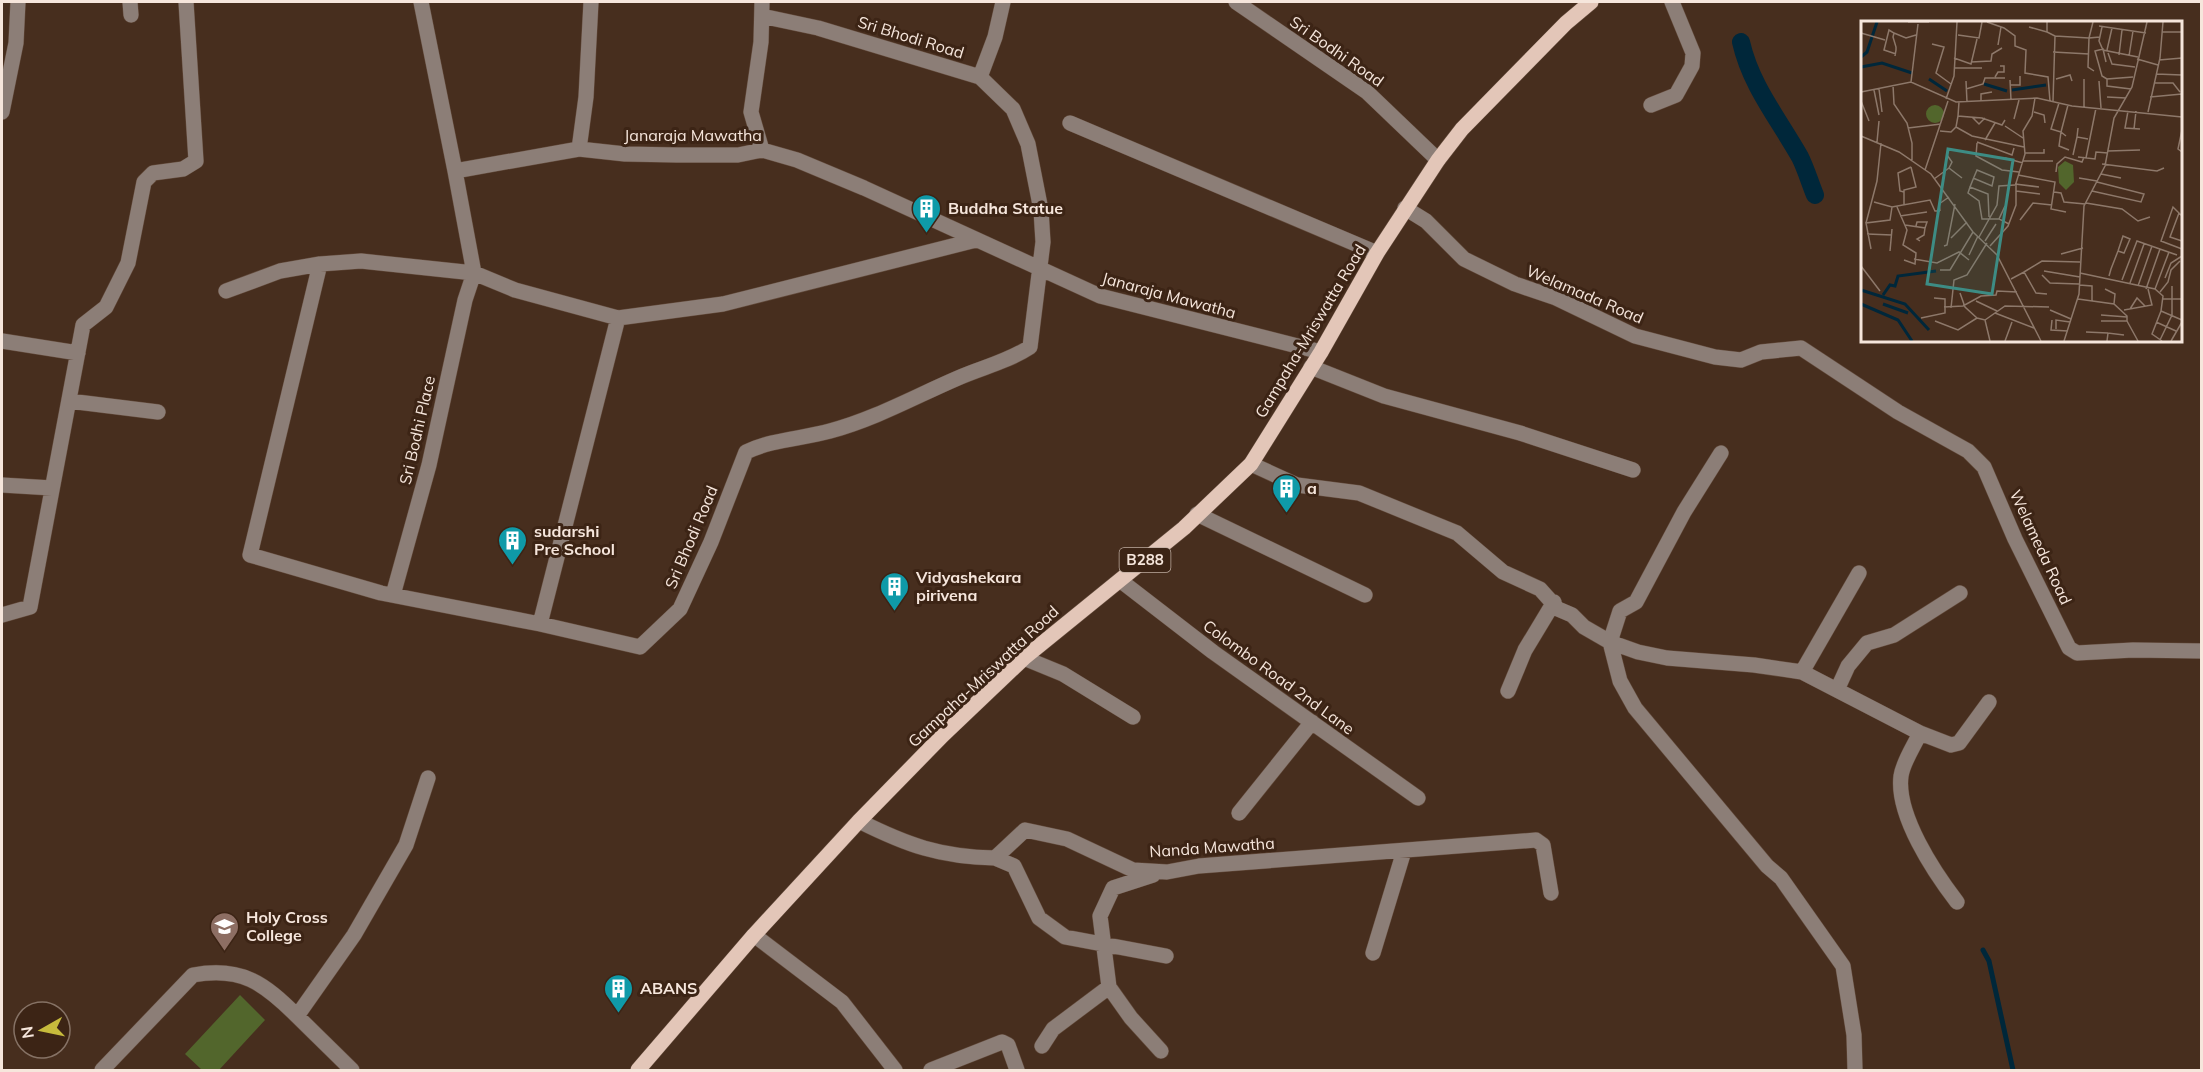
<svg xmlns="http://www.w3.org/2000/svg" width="2203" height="1072" font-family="Mulish,sans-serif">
<rect width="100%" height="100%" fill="#472e1e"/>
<!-- green -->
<path fill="#52662c" d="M240,995l25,25 -46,50h-17l-17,-16z"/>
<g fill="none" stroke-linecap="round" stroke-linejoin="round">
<!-- stream -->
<path stroke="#00273a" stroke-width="5" d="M1983,950l6,11 24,109"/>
<!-- canal -->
<path stroke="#00273a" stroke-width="18" d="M1741,42c10,44 37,76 59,115 6,12 10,26 15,38"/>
<defs>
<path id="minor" d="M130,2l1,13
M421,2l34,169 124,-22 46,5 52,1h61l24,-5 35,10 67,28 236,108 221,56
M1236,2l131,90 71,68
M762,16l56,12 162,49 15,-40 8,-35
M1651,105l25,-10 16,-29 1,-13 -21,-51
M2,112l14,-69 2,-41
M1070,123l307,130
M579,149l7,-52 5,-95
M762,150l-11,-38 10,-70 1,-40
M455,171l19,102 41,17 103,28
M1405,208l21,13 38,38 51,25 41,14 79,38 80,21 26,3 20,-8 40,-4 97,64 70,39 16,16 31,72 54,109 8,5 56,-3 69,1
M976,240l-253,64 -105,14 -78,306 100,23 40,-38 31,-67 35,-90c27,-13 56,-13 84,-21 45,-12 86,-35 128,-53 25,-11 49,-16 72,-31l13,-105 -2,-32 -13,-66 -15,-35 -33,-32
M226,291l54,-20 40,-7
M2,341l76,12
M1311,367l73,29 136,37 113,37
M69,401l89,11
M1721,453l-37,59 -48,90 -16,9 -10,31 10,39 15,27 132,158 14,12 62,88 11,69 1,35
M1251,464l46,21 62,8 98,40 46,39 37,17 18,20 14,6 12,12 26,15 28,10 29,6 87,7 48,7 118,61c-6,13 -17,29 -19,43 -5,39 33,96 56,126
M2,485l50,3
M1197,514l168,81
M1121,581l92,71 205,146
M393,595l36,-130 36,-165 9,-27 -113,-12 -41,3 -70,291 131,38 159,31
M2,615l28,-8 53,-282 23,-18 22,-44 16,-81 9,-9 30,-4 13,-8 -10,-159
M1024,658l39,16 70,43
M1802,672l57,-99
M1837,690l11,-24 19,-23 27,-8 66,-42
M1508,691l17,-41 29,-48
M1920,733l31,12 8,-2 30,-41
M1239,813l73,-91
M859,821c48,24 81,36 136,37l30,-28 42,9 66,31 34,2 32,-6 337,-26 7,5 8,48
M995,858l19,8 25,52 26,19 101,19
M1153,875l-40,13 -13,28 9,71 22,31 30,33
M754,935l88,67 53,68
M1373,953l31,-102
M297,1016l55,54
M1042,1046l11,-17 56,-42
M102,1070l91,-95c48,-9 71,8 104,41l57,-81 52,-90 22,-67
M931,1070l71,-28 6,3 9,25"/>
<path id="major" d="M638,1070l116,-135 105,-114 84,-86 81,-77 160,-130 67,-64 70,-112 56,-99 61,-93 24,-31 104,-106 25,-21"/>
</defs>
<!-- minor casing -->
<use href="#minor" stroke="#634b3c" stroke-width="16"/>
<!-- major casing -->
<use href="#major" stroke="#634b3c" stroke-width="16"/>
<!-- minor -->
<use href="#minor" stroke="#8c7e77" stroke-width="15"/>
<!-- major -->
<use href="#major" stroke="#e3c6b8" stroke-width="15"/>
</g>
<!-- icons -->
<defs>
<symbol id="building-pin" viewBox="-11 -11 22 30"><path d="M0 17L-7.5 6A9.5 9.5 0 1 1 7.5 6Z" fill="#0f9aa8" stroke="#3c2415"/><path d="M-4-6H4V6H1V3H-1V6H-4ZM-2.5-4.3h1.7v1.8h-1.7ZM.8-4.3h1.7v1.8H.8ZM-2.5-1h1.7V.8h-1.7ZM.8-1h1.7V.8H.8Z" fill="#fff"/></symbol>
<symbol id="school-pin" viewBox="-11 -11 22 30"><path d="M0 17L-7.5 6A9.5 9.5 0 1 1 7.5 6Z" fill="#8d6e63" stroke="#3c2415"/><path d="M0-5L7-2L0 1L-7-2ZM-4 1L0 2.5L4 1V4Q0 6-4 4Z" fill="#fff"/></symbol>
</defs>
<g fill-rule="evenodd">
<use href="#building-pin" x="910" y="192" width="33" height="45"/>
<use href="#building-pin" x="1270" y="472" width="33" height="45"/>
<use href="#building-pin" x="496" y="524" width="33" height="45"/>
<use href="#building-pin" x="878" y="570" width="33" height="45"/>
<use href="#school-pin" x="208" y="910" width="33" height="45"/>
<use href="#building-pin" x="602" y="972" width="33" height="45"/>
</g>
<g text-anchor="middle" stroke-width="6" stroke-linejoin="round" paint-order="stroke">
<!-- shield labels -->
<rect fill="#3c2415" stroke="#beaca0" stroke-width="1.5" x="1119.5" y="548" width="51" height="24" rx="4.5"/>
<g font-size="15" font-weight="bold" fill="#f6e6dc">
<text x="1145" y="565">B288</text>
</g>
<!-- street labels -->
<g font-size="16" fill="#f6e6dc" stroke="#3c2415">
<text transform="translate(911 37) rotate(17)" y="6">Sri Bhodi Road</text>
<text transform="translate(1337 51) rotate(35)" y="6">Sri Bodhi Road</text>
<text x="693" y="141">Janaraja Mawatha</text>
<text transform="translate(1585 294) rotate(23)" y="6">Welamada Road</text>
<text transform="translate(1169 295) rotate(15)" y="6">Janaraja Mawatha</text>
<text transform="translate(1310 331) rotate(-59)" y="6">Gampaha-Mriswatta Road</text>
<text transform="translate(417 430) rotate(-77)" y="6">Sri Bodhi Place</text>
<text transform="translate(691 537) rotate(-67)" y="6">Sri Bhodi Road</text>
<text transform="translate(2041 547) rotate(65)" y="6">Welameda Road</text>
<text transform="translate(983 676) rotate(-43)" y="6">Gampaha-Mriswatta Road</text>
<text transform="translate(1279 677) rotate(36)" y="6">Colombo Road 2nd Lane</text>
<text transform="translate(1212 847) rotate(-4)" y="6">Nanda Mawatha</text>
</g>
<!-- poi labels -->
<g font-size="16" font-weight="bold" fill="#f6e6dc" stroke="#3c2415" text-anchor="start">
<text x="948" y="214">Buddha Statue</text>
<text x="1307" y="494">a</text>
<text x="534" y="537">sudarshi<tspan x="534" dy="18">Pre School</tspan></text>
<text x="916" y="583">Vidyashekara<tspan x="916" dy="18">pirivena</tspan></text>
<text x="246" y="923">Holy Cross<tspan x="246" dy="18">College</tspan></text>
<text x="640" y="994">ABANS</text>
</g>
</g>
<!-- overview -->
<g transform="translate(1861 21)">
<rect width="321" height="321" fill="#472e1e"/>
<path d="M65 93a9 9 0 1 1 18 0a9 9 0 1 1-18 0ZM204,140l8,4 1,17 -8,8 -7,-7 -1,-16z" fill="#52662c"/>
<path fill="none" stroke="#00273a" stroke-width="3" d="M0,36l6,-5 10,-30M0,46l21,-4 30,10M68,58l18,12M123,63l23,7M151,69l34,-5M0,269l44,14 24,26M22,274l7,-10 5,1 3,-10 38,-5M0,283l37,16 14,21M22,283l25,9"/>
<path fill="none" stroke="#8d786a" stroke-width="1.5" d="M47,1h21M126,1l17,6 11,8v10l11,4 -1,23 23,4 2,24M186,1v10l8,4 -2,65M238,5l47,7M168,6l18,5M241,6l-3,14 4,9 35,7M301,11h20M0,12l24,7M33,12l12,5 10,-3M97,14l21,3 3,-16M194,15l34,2 4,-16M71,23l12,3 -8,26 15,11M137,24l3,-18M246,29l5,-22M192,31l36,2M247,32l4,11 23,3M258,34l3,-25M34,35l1,-6v-3l-3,-10 1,-4 -5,-3 -5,20 12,4M268,35l4,-25M93,37l17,6 6,-25M276,38l21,6M298,39l23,-2M110,41l20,-1 1,-7 10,-6M245,41l-3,-13 -8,2 7,25 5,3M94,47h27M233,50l-6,-4 1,-29 11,-1M295,53l26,1M134,56l3,-5h6v-6h-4M195,58l14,-4 2,6M223,58v28M149,59l1,20M105,60l1,21M238,60l2,27M50,61l7,-58M293,62h19l7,9M32,64l1,19 13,19 5,20v17M149,64h10v-9M18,68l3,23M105,68l17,-5 2,-6h20M270,68l-24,-3v-7l26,-2M13,69l5,25M0,71l50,-10 45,20 81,-4 35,8 110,11M246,76l19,1M289,76l32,-3M85,78l8,-23 3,-54M0,80l8,20M120,80v-7l11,-2M98,81l-1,14 24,2 20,7 3,-5M198,82l-8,26 10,3 -2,14 10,4M267,90l-3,17 15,1M173,91l10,3 1,8M287,91l12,-54 3,-36M97,95l-2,11 16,9 52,11M111,96l7,7 6,-6M153,98l5,-19M144,105l18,12M47,107l33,-4M217,107l-1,9 11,2M273,108l2,-18M321,109l-4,19 4,3M79,110l11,1 5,-5M0,115l38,16 32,22 42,58 24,23 44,86M205,115l-5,-4 7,-27M124,119l10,-17M16,121l2,-21M116,121l35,13 2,-7M116,122l-1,13 26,14 17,2M247,130l32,-1M164,132h19v-4M86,134l5,7 -3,6 13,10M212,134l4,-18M217,136l17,2 1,-7 12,1M144,137l18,5M225,137l10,-50M162,140h30M241,143l55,7 7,-3M64,149l23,-69M195,151l1,-8 8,-7 17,5 2,-5M240,153l20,4M157,154l37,7 -4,27 15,3M218,157l18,3M73,158l15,-11M154,163l24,3M109,166l4,-10 3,-7 17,7 -2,9 -19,-8M155,170l24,3M231,170l49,11 3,-8 -47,-12M43,171l-4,-1 -2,-18 13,-6M193,171l7,1 3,9 21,2M13,181l18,5 38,-7 5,11h5M225,182l36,6 16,12 12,-4M43,184v-15l12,-3 -5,-20M144,185l-6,13 10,5M36,186l10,23 -4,15 13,8 -1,11 -11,-4M79,190l-1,-7 10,-7M318,192l-9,24 12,4M39,195l27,-4M321,195l-9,-9 -12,34 21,8M128,196l-1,-23 -18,-7 -2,6 11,8 3,18h17M159,199l13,-17 19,2M5,202l11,-42 4,-38M44,204l20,3 -1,7 -7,4 3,2M55,205l1,-4h10l-2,6M6,213l25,1M118,216l18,-32 2,-19 16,-1M90,217l16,-16M124,220l11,-17M83,225l3,-1 8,-41M129,225l18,-20 8,-21v-22l9,-29 -2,-23 9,-15 3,-18M10,228l-5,-26 24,-3 2,-13M29,230l2,-22M200,233l22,-6M108,234l9,-19M53,238l23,4 22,-11 10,8M0,245l19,25M79,249h10l23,-38M183,250l36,6M163,251l18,-11 38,1M219,252l75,16 8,7 -2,15 21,9M181,254l8,8 29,1M248,255l2,-7 7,-18 5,-15 7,3 -6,14 -6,-2M304,257l6,-15 11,-7M150,258l13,-7 12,21 11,1M261,259l15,-39 40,14M269,262l14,-39M218,264l13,1v15M277,265l14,-40M244,268l10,5 -1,10M285,268l14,-40M294,268l14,-37M299,271l8,-10 3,-12 9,-9M99,272l5,14 12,11M217,278l36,5 13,12v5h-26M302,278h19M115,280l21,10M83,286l19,-1 18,-10 15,-1 1,-4 20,1M90,287l3,-28 13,-5 20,-32M269,288l7,-11 8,8M189,289l21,9M263,289l28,-5 -4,-16M300,290l-9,23 10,7M134,292l39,15M240,294l26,2M60,297l24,-5v-14l-11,-1M116,297l8,2 20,-14 44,1M124,299l5,21M191,299l-1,10 17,1M74,300l23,9 19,-12M266,300l11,20M295,301l20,9M195,308v-9l14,2M225,311l22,1M299,319l12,-25v-29M144,320l7,-19M203,320l15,-47 5,-88 21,-40 9,-48 18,-31 15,-65M246,320l1,-8 16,2M310,320l11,-19"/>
<path fill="#3d8c84" fill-opacity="0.15" stroke="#3d8c84" stroke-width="3" d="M87,128l65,11 -21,134 -65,-10z"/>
<rect width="321" height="321" fill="none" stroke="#f6e6dc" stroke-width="3"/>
</g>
<!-- border -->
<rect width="2203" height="1072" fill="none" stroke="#f6e6dc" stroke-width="6"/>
<!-- north arrow -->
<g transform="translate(42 1030) rotate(261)"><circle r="28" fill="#3c2415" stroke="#867265" stroke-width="1.5"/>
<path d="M0-4.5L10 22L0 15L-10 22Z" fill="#c7bb3c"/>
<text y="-9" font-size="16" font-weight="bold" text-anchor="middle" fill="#f6e6dc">N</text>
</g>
</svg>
